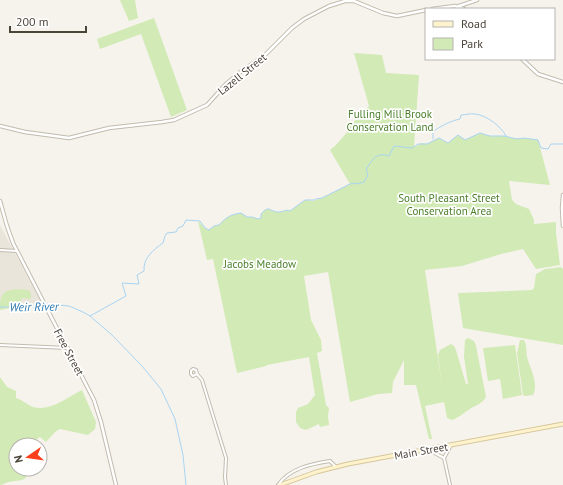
<svg xmlns="http://www.w3.org/2000/svg" width="563" height="485" font-family="'PT Sans',sans-serif">
<rect width="100%" height="100%" fill="#f6f3ec"/>
<!-- residential -->
<path fill="#eae5da" d="M0,225l43,81h-43z"/>
<!-- green -->
<path fill="#d2eab5" d="M120,0h15l3,18 -9,3z
M154,18l33,92 -16,7 -30,-83 -41,15 -3,-10z
M354,53l28,2 4,18 33,2 -5,72 8,-4 5,1 12,-6 9,5 10,-8 7,5 15,-7 10,3h14l13,3 7,-1 14,2 12,45 -41,-4 3,19 4,4 13,5 5,11v4l22,-2v11l4,32 -24,4 -13,-20 -22,5 -39,12 -37,4 17,116 -4,-31 2,-5 11,-6 3,2 2,4 10,34h2l-4,-27 1,-17 3,-2 6,3 2,5 10,51c-4,7 -10,8 -16,12 -7,4 -10,8 -18,11l-5,-2 -3,-16 -19,4 7,33h-3l-13,-54h-12v-25l-11,22 -1,11 -14,1 -28,8 -22,-130 -24,4 7,44 10,20 1,11 -5,2 9,52 3,3 -1,8 1,9 -9,2 -1,-3 -13,6 -6,-2 -4,-6v-10l2,-4 10,-4 7,-9 -6,-38 -42,8 -1,1 -29,7 -24,-114 -6,1 -9,-39 8,8 3,1 5,-4 5,-1c8,-8 10,-10 22,-12l6,4h5l7,2 2,-1v-4c9,-10 8,-2 18,-2 5,0 6,-3 11,-1l15,-11 8,1 9,-3 28,-14 -20,-34 6,-5 13,-15 2,-5 18,-19z
M554,268l7,-1 2,2v76l-100,-17 -5,-35 74,-3 2,-2 2,-14 9,-5z
M16,289l13,1 2,3v6l-9,-1 -2,4 -4,1 -1,4 -15,3c0,-14 1,-19 16,-21z
M520,340h4c3,5 2,11 3,17 3,11 12,26 6,38l-8,1 -2,-1 -6,-42z
M515,345l7,50 -19,4 -3,-20 -12,2 -5,-33z
M0,377l7,10 9,4v7c7,2 11,7 17,9 17,5 35,-10 49,-17l14,32 -1,7 -7,6 -28,-6 -5,3 -9,10 -6,-5 -2,1 -1,2 4,4 -1,1h-24v24h15c-6,14 -9,10 -22,13 -3,0 -5,3 -9,3z"/>
<g fill="none" stroke-linecap="round" stroke-linejoin="round">
<!-- stream -->
<path stroke="#a9d4f2" stroke-width="1" d="M433,139v-7c5,-5 20,-12 27,-13l1,-4c5,0 9,-2 14,-1 11,1 26,12 31,22
M0,307h36l6,-2 5,-1 22,2 14,6 7,4 22,19 30,31 19,23 14,30 8,36 3,30
M90,316l36,-20 -4,-13 17,1 -2,-9 7,-4c-1,-13 9,-21 19,-28l2,-7 2,-3 9,-1 2,-4 5,-2 3,-6 14,1 5,7 4,2 5,-4 5,-1c8,-8 10,-10 22,-12l6,4h5l6,2 3,-1v-4c9,-10 8,-2 18,-2 5,0 6,-3 11,-1l15,-11h9l2,-1 6,-1 28,-14 4,-1 3,1 7,-2 4,-7 -2,-5c6,-11 11,-18 23,-14l5,-10 18,2 6,-4h9l12,-6 9,5 10,-8 7,5 15,-7 10,3h14l13,3 7,-1 14,2 3,8 7,1 3,-5h12"/>
<defs>
<path id="minor" d="M0,250l17,1
M0,345l68,3
M197,374l-4,2 -2,-2v-3l2,-2 3,1 1,4 5,6 24,78 -1,19 1,8
M429,450l15,8 6,27
M444,458l7,-13
M278,485c12,-17 33,-21 52,-24l6,6"/>
<path id="tertiary" d="M459,6l18,-6
M432,9l23,-3 9,3
M522,59l16,15 25,8
M0,126l25,6 44,6 40,-10 53,-6 12,-2 33,-15 19,-21 17,-14 20,-13 29,-29 12,-9 25,-13 16,-5h9l29,12 14,3 29,-6
M563,195l-1,13 1,18
M0,201l7,25 6,17 81,157 7,22 15,63"/>
<path id="secondary" d="M280,485l36,-13 32,-8 215,-40"/>
</defs>
<!-- minor casing -->
<use href="#minor" stroke="#c2bbae" stroke-width="4"/>
<!-- tertiary casing -->
<use href="#tertiary" stroke="#c2bbae" stroke-width="4.5"/>
<!-- secondary casing -->
<use href="#secondary" stroke="#d6c79b" stroke-width="5"/>
<!-- minor -->
<use href="#minor" stroke="#fff" stroke-width="2"/>
<!-- tertiary -->
<use href="#tertiary" stroke="#fff" stroke-width="2.5"/>
<!-- secondary -->
<use href="#secondary" stroke="#fff3cd" stroke-width="3"/>
</g>
<g text-anchor="middle" stroke-width="3.5" stroke-linejoin="round" paint-order="stroke">
<!-- street labels -->
<g font-size="11" fill="#4b4439" stroke="#fff">
<text transform="translate(242 74) rotate(-39)" y="4">Lazell Street</text>
<text transform="translate(69 352) rotate(62)" y="4">Free Street</text>
<text transform="translate(421 451) rotate(-10)" y="4">Main Street</text>
</g>
<!-- park labels -->
<g font-size="11" fill="#4a7f2a" stroke="#fff">
<text x="390" y="118">Fulling Mill Brook<tspan x="390" dy="13">Conservation Land</tspan></text>
<text x="449" y="202">South Pleasant Street<tspan x="449" dy="13">Conservation Area</tspan></text>
<text x="260" y="268">Jacobs Meadow</text>
</g>
<!-- water labels -->
<g font-size="12" font-style="italic" fill="#2e7ab2" stroke="#fff">
<text transform="translate(34 307) rotate(-1)" y="4">Weir River</text>
</g>
</g>
<!-- legend -->
<rect x="425" y="8" width="130" height="52" fill="#ffffff" stroke="#b7b4b0"/>
<rect x="433" y="21" width="20" height="6" fill="#fff3cd" stroke="#b7b4b0"/>
<text x="461" y="28" font-size="12" fill="#4b4439">Road</text>
<rect x="433" y="38" width="20" height="12" fill="#d2eab5" stroke="#b7b4b0"/>
<text x="461" y="48" font-size="12" fill="#4b4439">Park</text>
<!-- north arrow -->
<g transform="translate(28 457) rotate(257)"><circle r="19" fill="#ffffff" stroke="#b7b4b0"/>
<path d="M0-3L7 15L0 10L-7 15Z" fill="#fc3f1d"/>
<text y="-6" font-size="11" font-weight="bold" text-anchor="middle" fill="#4b4439">N</text>
</g>
<!-- scale -->
<path d="M10 26v6h76v-6" fill="none" stroke="#4b4439" stroke-width="2"/>
<text x="16" y="26" font-size="12" fill="#4b4439" stroke="#ffffff" stroke-width="3" paint-order="stroke">200 m</text>
</svg>
